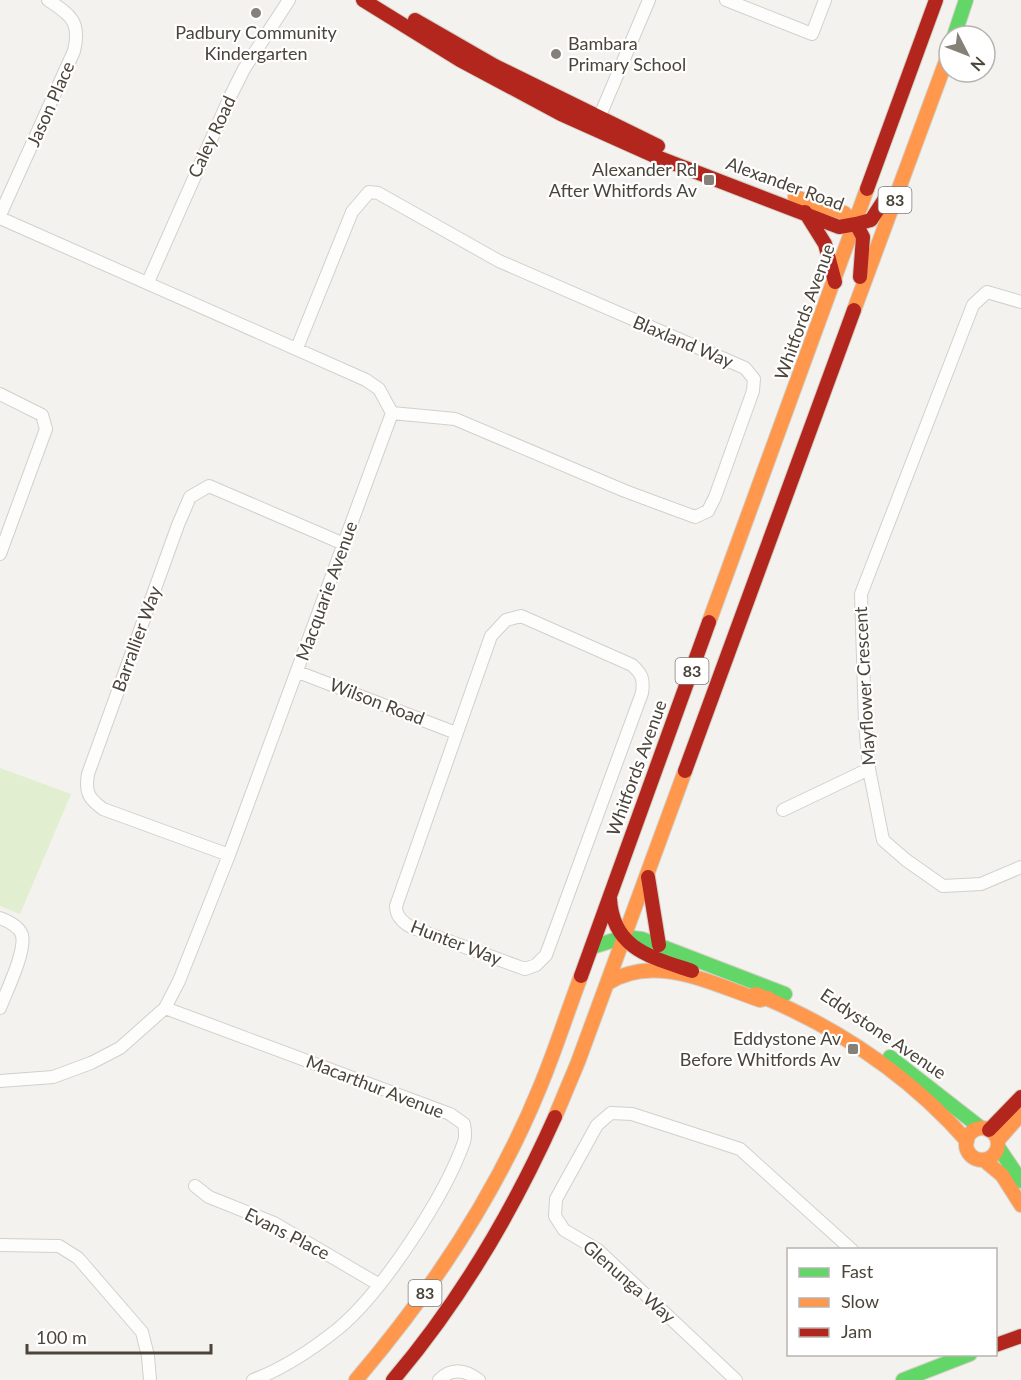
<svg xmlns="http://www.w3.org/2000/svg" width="1021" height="1380" font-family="Lato,sans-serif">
<rect width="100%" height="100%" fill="#f4f2ee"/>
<!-- green -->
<path fill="#e1eecf" d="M0,768l71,26 -51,120 -20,-8z"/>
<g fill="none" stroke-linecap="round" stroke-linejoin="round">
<defs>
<path id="street" d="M726,0l86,34 13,-34
M596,125l53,-125
M0,215l74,-164c7,-29 -3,-36 -26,-51
M0,218l366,162 13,9 13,24 -163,442 -50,126 -14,27 -45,40 -29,15 -38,14 -53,4
M148,282l82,-185 14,-28 45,-69
M1021,302l-34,-10 -14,13 -112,289 4,129 4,46 14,71 23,20 37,26 38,-2 40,-17
M297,348l55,-136 17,-20 9,1 121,68 246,107 9,11 -1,12 -38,106 -7,14 -13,6 -70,-26 -170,-72 -63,-6
M0,394l42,21 4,14 -46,125
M521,616l111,49c10,9 12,14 10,28l-96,262 -10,10 -11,4 -112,-41c-10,-5 -17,-11 -17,-22l95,-270 15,-16z
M298,672l158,61
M783,810l86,-41
M229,855l-126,-46c-15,-11 -18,-17 -15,-35l90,-249 12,-28 19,-11 135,58
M0,918c8,3 19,8 22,17 4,17 -16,57 -22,73
M165,1008l285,106 14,10c1,6 2,13 0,18 -19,54 -81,149 -125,186 -26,21 -54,40 -86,52
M195,1186l14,11 65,26 104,61
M0,1245l59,1 19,12 64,74 6,24 2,24
M439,1380c13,-13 27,-10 40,0
M736,1380l-138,-130 -34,-20 -9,-14 1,-17 41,-74 14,-12 21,1 108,35 112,101"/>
<path id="fast" d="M954,36l12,-36
M592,947l32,-10 18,2 143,55
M890,1057l91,71
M998,1147l23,34
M903,1380l67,-26"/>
<path id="slow" d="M795,197l49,16 12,11
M854,310l95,-257
M709,622l158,-433
M608,983c46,-30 105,1 152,17l8,-2
M756,994c81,33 153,81 211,147
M555,1117l23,-55 107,-291
M966 1144a16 16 0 1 1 32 0a16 16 0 1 1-32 0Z
M998,1140l23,-26
M984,1160l18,15 19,30
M356,1380c75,-88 140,-185 184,-293 15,-36 27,-74 41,-111"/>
<path id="jam" d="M363,0l97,60 101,54 96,43 182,70 17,-3
M415,20l80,46 163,80
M867,189l69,-189
M805,212l20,32 10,38
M856,224l15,-4 17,-26
M856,224l7,13 -3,40
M685,771l169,-461
M648,877l11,68
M610,899c3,50 41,58 82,72
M581,976l128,-354
M989,1130l32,-33
M996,1345l25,-9
M393,1380c68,-80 119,-167 162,-263"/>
</defs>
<!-- street casing -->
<use href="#street" stroke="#d2d0cb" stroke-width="14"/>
<!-- fast casing -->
<use href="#fast" stroke="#d3cfc5" stroke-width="16"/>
<!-- slow casing -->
<use href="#slow" stroke="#d3cfc5" stroke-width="16"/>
<!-- jam casing -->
<use href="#jam" stroke="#d3cfc5" stroke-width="16"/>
<!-- street -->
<use href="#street" stroke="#fdfdfc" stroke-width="12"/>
<!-- fast -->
<use href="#fast" stroke="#63d668" stroke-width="14"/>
<!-- slow -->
<use href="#slow" stroke="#ff974d" stroke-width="14"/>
<!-- jam -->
<use href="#jam" stroke="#b3261e" stroke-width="14"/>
</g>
<!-- markers -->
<g fill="#868178" stroke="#fff" stroke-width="2">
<circle cx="256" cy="13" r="6"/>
<circle cx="556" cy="54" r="6"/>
<rect x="703" y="174" width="12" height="12" rx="3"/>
<rect x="847" y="1043" width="12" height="12" rx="3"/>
</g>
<g text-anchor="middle" stroke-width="4.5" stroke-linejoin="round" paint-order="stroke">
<!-- shield labels -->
<g fill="#fff" stroke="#817c74" stroke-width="1.5">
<rect x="878.5" y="187" width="33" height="26" rx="4.5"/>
<rect x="675.5" y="658" width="33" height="26" rx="4.5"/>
<rect x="408.5" y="1280" width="33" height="26" rx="4.5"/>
</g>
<g font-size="16" font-weight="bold" fill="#4b4439">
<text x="895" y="206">83</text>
<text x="692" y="677">83</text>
<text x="425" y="1299">83</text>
</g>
<!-- poi labels -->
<g font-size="18" fill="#4b4439" stroke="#fff" text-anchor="end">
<text x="256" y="39" text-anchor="middle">Padbury Community<tspan x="256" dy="21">Kindergarten</tspan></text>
<text x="568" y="50" text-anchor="start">Bambara<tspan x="568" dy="21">Primary School</tspan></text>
<text x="697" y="176">Alexander Rd<tspan x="697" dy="21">After Whitfords Av</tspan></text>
<text x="841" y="1045">Eddystone Av<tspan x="841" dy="21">Before Whitfords Av</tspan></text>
</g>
<!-- street labels -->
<g font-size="18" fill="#4b4439" stroke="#fff">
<text transform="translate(51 104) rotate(-66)" y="6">Jason Place</text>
<text transform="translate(212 137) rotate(-65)" y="6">Caley Road</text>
<text transform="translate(785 184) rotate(20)" y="6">Alexander Road</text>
<text transform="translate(805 312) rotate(-70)" y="6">Whitfords Avenue</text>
<text transform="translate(683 342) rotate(23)" y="6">Blaxland Way</text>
<text transform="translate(327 591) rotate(-70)" y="6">Macquarie Avenue</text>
<text transform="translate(137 639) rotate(-70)" y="6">Barrallier Way</text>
<text transform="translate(865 686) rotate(-93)" y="6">Mayflower Crescent</text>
<text transform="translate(377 702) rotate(21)" y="6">Wilson Road</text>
<text transform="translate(637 768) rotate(-70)" y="6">Whitfords Avenue</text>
<text transform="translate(456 943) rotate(21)" y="6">Hunter Way</text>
<text transform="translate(883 1034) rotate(34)" y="6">Eddystone Avenue</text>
<text transform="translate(375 1087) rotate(21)" y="6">Macarthur Avenue</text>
<text transform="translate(287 1234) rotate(27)" y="6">Evans Place</text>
<text transform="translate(629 1282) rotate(41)" y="6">Glenunga Way</text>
</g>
</g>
<!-- legend -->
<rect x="787" y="1248" width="210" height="108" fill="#ffffff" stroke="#b7b4b0" stroke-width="1.5"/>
<rect x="799" y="1268" width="30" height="9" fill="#63d668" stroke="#b7b4b0" stroke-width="1.5"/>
<text x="841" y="1278" font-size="18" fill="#4b4439">Fast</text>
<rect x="799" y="1298" width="30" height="9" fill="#ff974d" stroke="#b7b4b0" stroke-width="1.5"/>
<text x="841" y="1308" font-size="18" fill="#4b4439">Slow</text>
<rect x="799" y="1328" width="30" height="9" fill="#b3261e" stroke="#b7b4b0" stroke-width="1.5"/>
<text x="841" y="1338" font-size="18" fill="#4b4439">Jam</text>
<!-- north arrow -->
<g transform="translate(967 54) rotate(132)"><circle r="28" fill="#ffffff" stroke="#b7b4b0" stroke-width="1.5"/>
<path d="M0-4.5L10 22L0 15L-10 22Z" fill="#868178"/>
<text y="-9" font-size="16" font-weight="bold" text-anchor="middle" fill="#4b4439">N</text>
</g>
<!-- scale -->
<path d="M27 1344v9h184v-9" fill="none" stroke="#4b4439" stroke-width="3"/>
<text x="36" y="1344" font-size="18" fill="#4b4439" stroke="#ffffff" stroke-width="4.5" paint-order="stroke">100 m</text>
</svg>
